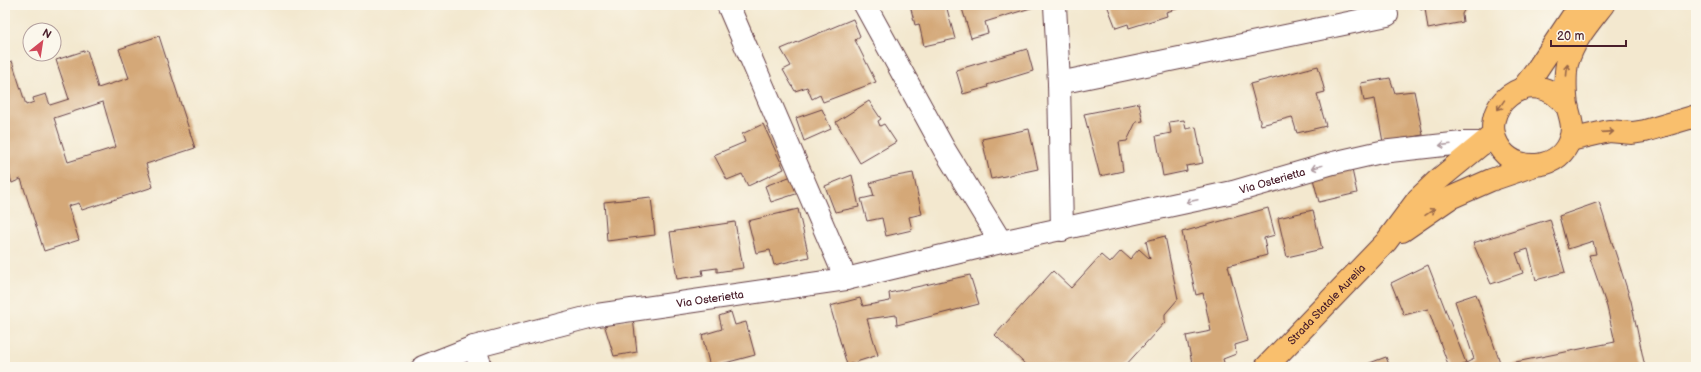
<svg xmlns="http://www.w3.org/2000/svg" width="1701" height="372" font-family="'Balsamiq Sans',sans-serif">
<rect width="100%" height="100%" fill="#fbf7ec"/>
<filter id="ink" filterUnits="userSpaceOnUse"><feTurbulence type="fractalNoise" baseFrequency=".025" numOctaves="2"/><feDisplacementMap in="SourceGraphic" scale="8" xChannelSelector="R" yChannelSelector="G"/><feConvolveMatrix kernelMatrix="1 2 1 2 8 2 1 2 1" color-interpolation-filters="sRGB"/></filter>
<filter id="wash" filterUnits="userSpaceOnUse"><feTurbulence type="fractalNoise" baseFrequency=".012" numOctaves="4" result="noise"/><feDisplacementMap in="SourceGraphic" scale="16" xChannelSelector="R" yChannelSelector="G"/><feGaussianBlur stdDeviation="0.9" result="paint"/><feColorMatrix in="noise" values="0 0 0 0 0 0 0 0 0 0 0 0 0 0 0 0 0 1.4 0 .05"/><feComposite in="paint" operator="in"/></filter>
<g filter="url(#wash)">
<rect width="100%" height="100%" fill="#f3e8cf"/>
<g id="blocks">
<!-- building -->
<path fill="#d4a878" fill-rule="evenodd" d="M910,5h36l9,34 -31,7 -5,-22 -4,1z
M961,5h72l1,2 -49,15 3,11 -17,5z
M1107,5h75l1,2 -17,5 1,4 -38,12 -1,-4 -12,4z
M1419,5h48l-5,9 1,8 -35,7 -3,-21 -4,2z
M853,19l7,17 -5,4 21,42 -53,20 -3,-7 -8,4 -5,-12 -12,4 -12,-21 8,-4 -10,-17z
M159,36l36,112 -49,16 7,23 -71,23 -3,-7 -11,3 11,34 -35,11 -23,-72 -9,4 -7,-22v-98l7,-2 14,44 8,-3 -1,-4 13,-4 4,11 19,-6 -13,-39 31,-10 11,38 31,-10 -10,-29zM103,102l13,45 -48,15 -14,-44z
M1027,49l6,22 -46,14 1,2 -25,7 -7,-24z
M1318,66l7,26 -8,2 9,32 -29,7 -5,-16 -31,8 -11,-41z
M1390,78l5,15 19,-2 9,44 -40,7 -8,-43 -11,2 -3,-18z
M869,101l12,18 -3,2 2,5 4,-2 12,18 -36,21 -24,-41z
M1139,103l4,18 -7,1 -9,19 -8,1 4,29 -23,5 -16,-62z
M822,109l9,20 -27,12 -8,-23z
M1184,120l2,9 10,-2 7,36 -17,3 1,5 -24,5 -7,-40 15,-3 -2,-11z
M763,124l21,45 -36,17 -6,-12 -15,6 -13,-25 31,-13 -3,-8z
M1029,129l9,40 -47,10 -9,-40z
M1351,165l6,28 -38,9 -7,-27z
M913,173l9,41 -13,3 3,13 -26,6 -4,-18 -15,3 -6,-22 13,-3 -4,-13 21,-6z
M797,174l8,17 -34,11 -6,-16z
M852,175l7,32 -24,5 -10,-26z
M651,197l4,38 -48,6 -3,-39z
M1599,202l32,99 14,66h-177l-2,-4 8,-4 -19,-58 21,-7 25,71 114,-23 -8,-35 -18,-52 7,-1 -3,-13 -25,8 -9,-33z
M1268,208l7,27 -11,3 3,17 -39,11 20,75 -13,4 1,9 -13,5 2,7 -32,1 -7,-31 25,-5 -8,-38 -7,2 -14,-63z
M798,209l11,48 -35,8 -4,-15 -14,3 -8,-32z
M1313,210l9,39 -35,8 -9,-39z
M1550,219l15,53 -29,8 -8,-31 -12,4 7,20 -32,11 -18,-41z
M735,222l8,46 -26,4v-4l-15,2 1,5 -26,4 -7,-47z
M1165,236l13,63 -13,15v8l-41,45h-96l-33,-32 58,-64 18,17 30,-33 9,8 11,-12 9,8 9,-10 11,10 -4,-18z
M1428,265l38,98 -7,4h-10l-21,-58 -24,6 -13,-32z
M970,275l9,29 -82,21 -1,-10 -29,4 11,36 -31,10 -17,-59 30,-8 3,8 27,-5 -1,-8z
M731,312l4,13 11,-3 9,33 -45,12 -8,-32 20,-6 -3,-13z
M633,318l4,34 -23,4 -10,-32z
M1386,357l4,10h-22l-1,-3z"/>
</g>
</g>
<g filter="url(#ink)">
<use href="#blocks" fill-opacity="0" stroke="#633d44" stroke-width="1"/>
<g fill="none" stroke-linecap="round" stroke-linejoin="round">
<defs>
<g id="minor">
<path d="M728,5l118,274"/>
<path d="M865,5l79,144 57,93"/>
<path d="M1055,5l4,78 3,147"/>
<path d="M1059,83l328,-68"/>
<path d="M474,347l7,20"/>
<path id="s1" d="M423,367l51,-20 123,-32 249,-36 155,-37 232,-50 100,-29 48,-11 81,-9h22"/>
</g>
<g id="major">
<path d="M1522,89l14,-18 44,-66"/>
<path d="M1568,108c-36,-51 -98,3 -66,43 19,23 59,17 68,-12 4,-11 1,-19 -2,-30 -3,-10 -3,-35 -1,-45 6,-23 22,-41 36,-59"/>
<path d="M1570,140l39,-9 23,2 13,-2 51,-15"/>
<path d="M1402,231l48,-33 41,-18 41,-14"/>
<path id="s2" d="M1266,367l120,-125 32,-43 20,-19 56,-46"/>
</g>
</defs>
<!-- minor casing -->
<use href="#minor" stroke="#633d44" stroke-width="24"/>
<!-- major casing -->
<use href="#major" stroke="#633d44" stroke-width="24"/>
<!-- minor -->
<use href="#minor" stroke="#fff" stroke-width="22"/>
<!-- major -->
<use href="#major" stroke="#f9bf6d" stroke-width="22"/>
</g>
<!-- one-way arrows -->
<defs><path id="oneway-shaft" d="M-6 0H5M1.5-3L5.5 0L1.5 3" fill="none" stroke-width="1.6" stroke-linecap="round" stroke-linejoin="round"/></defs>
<g stroke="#996749">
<use href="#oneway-shaft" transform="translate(1567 70) rotate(-85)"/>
<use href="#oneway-shaft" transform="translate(1501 105) rotate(125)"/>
<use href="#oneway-shaft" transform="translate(1608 132) rotate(-4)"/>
<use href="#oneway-shaft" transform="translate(1430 212) rotate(-34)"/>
</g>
<g stroke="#ae9aa0">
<use href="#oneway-shaft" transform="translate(1445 145) rotate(173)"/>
<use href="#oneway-shaft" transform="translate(1317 167) rotate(163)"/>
<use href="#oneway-shaft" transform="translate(1192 201) rotate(168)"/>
</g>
</g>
<g text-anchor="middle" stroke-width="3.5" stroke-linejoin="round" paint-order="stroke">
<!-- street labels -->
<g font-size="11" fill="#4a1f2b" stroke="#fbf7ec">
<text dy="4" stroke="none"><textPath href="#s1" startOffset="871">Via Osterietta</textPath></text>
<text dy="4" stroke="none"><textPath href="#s1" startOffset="296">Via Osterietta</textPath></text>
<text dy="4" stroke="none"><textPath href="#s2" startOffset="87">Strada Statale Aurelia</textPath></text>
</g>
</g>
<!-- margin -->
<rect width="1701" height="372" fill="none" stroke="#fbf7ec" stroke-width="20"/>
<!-- north arrow -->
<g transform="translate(42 42) rotate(30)"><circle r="19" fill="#fbf7ec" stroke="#b4a19f"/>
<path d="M0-3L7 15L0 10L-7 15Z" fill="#d1495b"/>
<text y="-6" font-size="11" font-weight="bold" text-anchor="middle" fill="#4a1f2b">N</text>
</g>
<!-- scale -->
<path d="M1551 40v6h75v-6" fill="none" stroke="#4a1f2b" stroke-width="2"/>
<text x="1557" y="40" font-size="12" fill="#4a1f2b" stroke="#fbf7ec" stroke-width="3" paint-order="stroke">20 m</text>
</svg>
